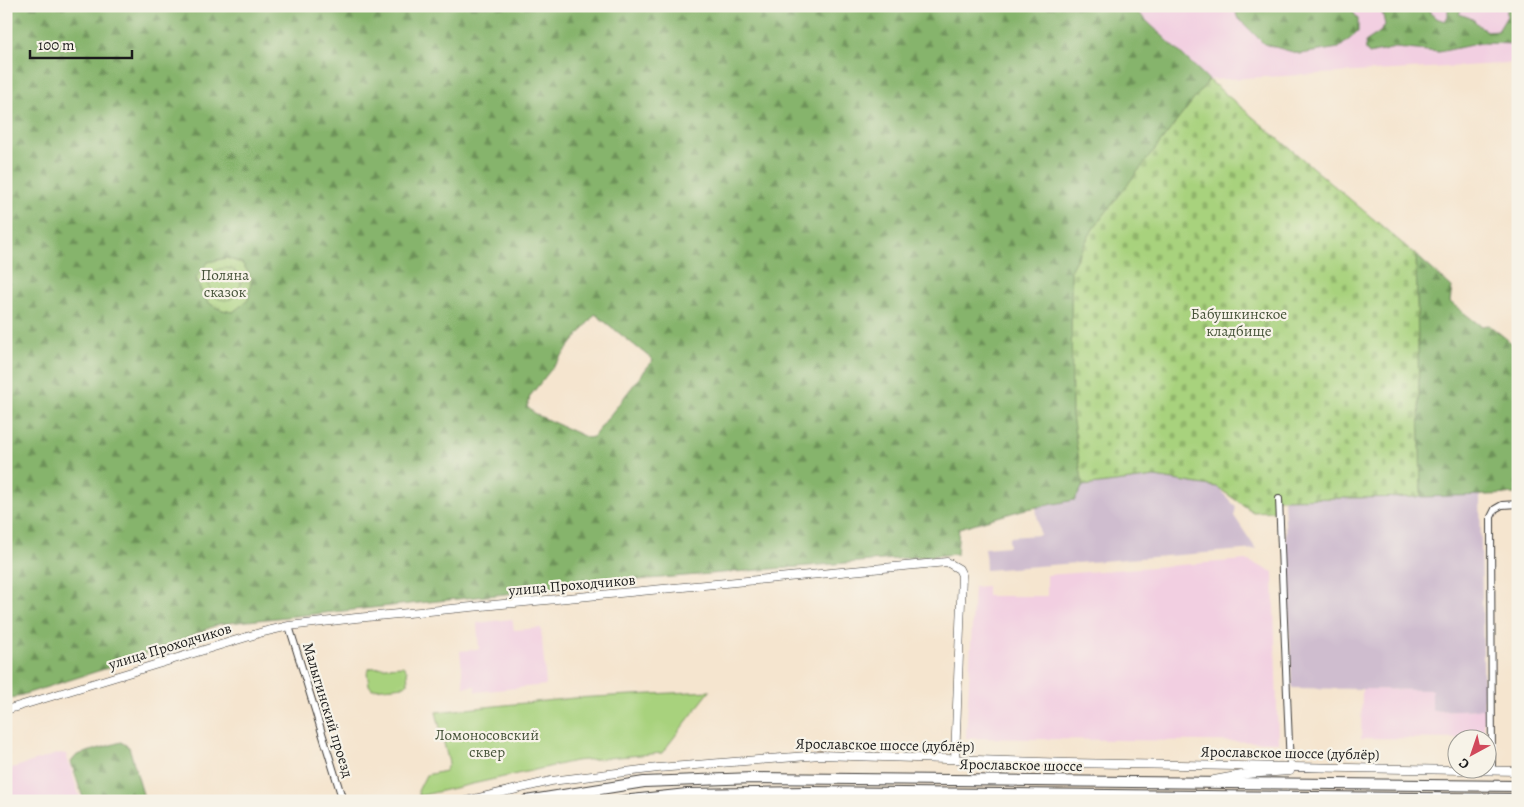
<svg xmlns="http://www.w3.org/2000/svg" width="1524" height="807" font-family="Alegreya,serif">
<defs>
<pattern id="grass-tufts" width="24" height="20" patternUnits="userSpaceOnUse" patternTransform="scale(1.25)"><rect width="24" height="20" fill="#a8d27d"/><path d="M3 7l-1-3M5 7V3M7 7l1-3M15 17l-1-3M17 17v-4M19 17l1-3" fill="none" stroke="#90b46b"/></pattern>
<pattern id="forest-firs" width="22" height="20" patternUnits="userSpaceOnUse" patternTransform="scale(1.25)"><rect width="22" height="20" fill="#86b46c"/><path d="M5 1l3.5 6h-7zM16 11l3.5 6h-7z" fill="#6d9258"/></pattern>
<pattern id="cemetery-stones" width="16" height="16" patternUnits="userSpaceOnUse" patternTransform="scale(1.25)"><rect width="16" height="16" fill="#a8d27d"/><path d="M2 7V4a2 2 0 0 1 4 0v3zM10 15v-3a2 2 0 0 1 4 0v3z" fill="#90b46b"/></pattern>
</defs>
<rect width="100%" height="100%" fill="#f7f3e8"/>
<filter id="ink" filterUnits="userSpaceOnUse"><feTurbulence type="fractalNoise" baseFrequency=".02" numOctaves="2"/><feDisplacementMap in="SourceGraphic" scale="10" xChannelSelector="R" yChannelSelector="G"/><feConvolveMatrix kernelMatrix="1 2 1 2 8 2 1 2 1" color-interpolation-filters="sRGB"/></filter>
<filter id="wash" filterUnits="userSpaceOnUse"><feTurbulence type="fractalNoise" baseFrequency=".0096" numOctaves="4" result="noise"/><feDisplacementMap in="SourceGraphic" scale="20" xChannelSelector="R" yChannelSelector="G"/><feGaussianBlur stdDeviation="1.12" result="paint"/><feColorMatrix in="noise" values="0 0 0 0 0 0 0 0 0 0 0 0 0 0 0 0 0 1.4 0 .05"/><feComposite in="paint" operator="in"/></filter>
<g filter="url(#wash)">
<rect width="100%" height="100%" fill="#f5e5cf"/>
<!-- built -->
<path fill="#f2cfe1" d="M1131,6h387v57l-309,17z
M1246,560l27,12 5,170 -312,-4 8,-151 13,-1v10h60v-21z
M512,619l2,11 27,-2 5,57 -70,7 -1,-6 -11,1 -4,-36 19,-2 -2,-26z
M1362,689l70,1 1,21 51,-2v30l-123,-1z
M60,753l6,1 15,47h-75v-31z"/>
<!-- industrial -->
<path fill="#cfbdcf" d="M1155,477l62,10 19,20 -2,9 22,33 -270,21 -1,-22 24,-2v-9l31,-2 -4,-28 39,-7 8,-14z
M1480,495l4,214 -52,2v-21l-140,-2 -8,-189z"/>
<!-- grass -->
<path fill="url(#grass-tufts)" stroke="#62774c" d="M226,258l16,5 10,15 -3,22 -16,12c-24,-3 -30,-13 -37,-35l12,-15z"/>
<!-- forest -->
<path fill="url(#forest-firs)" stroke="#516844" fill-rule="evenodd" d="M6,6h1125l78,74 -116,149 -22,40 1,146 11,71 -8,14 -53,10 -63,18 -2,26 -309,25 -429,45 -89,37 -124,39zM226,258l16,5 10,15 -4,22 -15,12c-24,-3 -30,-13 -37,-34l12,-16zM595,314l58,46 -60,77 -5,1 -51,-23 -10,-8 3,-11z
M1235,6h114l9,13v13l-19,16 -39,6 -36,-10 -27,-27z
M1381,6h48l1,7 6,5 9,3 3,-5v-10h15l-4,8c5,2 11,3 15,6 8,9 11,13 24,11l9,-15v-10h11v38l-37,-1 -42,9 -44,-4 -26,6 -3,-4 -1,-8 15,-10 5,-7z
M1416,255l36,32 -2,15 31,24 8,-1 29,23v146l-97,3z
M121,742l8,5 16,54h-61l-13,-39 6,-7z"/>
<!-- cemetery -->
<path fill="url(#cemetery-stones)" stroke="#62774c" d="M1209,80l207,175 5,242 -146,2 -1,12 -21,1 -36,-25 -62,-10 -72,9 -11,-71 -1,-146 22,-40z"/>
<!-- park -->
<path fill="#a8d27d" stroke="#62774c" d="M209 284a16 16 0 1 1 32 0a16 16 0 1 1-32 0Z
M403,666l4,4 1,13 -3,3 -33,3 -3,-4 -2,-13 3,-4z
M710,691l-48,62 -87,8 -156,35 -1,-5 8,-16 19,-4 4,-8 -13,-51 138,-14z"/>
</g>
<g filter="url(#ink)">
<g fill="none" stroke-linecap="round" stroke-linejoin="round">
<defs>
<path id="minor" d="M1279,499l11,268
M289,626l54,175
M1492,770l-1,-253 4,-8 7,-4 16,-1"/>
<path id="tertiary" d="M6,710l257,-78 26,-6 67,-8 591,-56 12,7 3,6 -7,184
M1214,780l33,-6 43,-3
M832,796l26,5
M466,801l85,-20 107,-13 162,-13 249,8 449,8"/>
<path id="primary" d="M526,801l118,-19 110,-4 764,8
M622,801l65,-7 121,-2 710,7"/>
</defs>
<!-- minor casing -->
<use href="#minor" stroke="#3d3a37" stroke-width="8"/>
<!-- tertiary casing -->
<use href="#tertiary" stroke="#3d3a37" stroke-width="9"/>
<!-- primary casing -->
<use href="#primary" stroke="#3d3a37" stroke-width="12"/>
<!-- minor -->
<use href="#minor" stroke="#fff" stroke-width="6"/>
<!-- tertiary -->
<use href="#tertiary" stroke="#fff" stroke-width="8"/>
<!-- primary -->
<use href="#primary" stroke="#fff" stroke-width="10"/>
</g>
</g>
<g text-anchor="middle" stroke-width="4.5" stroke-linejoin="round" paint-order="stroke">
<!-- park labels -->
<g font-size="15" fill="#465339" stroke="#f7f3e8">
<text x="225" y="280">Поляна<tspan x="225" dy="17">сказок</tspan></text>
<text x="1239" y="319">Бабушкинское<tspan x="1239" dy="17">кладбище</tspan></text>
<text x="487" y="740">Ломоносовский<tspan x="487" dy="17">сквер</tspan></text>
</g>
<!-- street labels -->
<g font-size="15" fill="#1c1c1c" stroke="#f7f3e8">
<text transform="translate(572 585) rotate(-5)" y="5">улица Проходчиков</text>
<text transform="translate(170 646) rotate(-17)" y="5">улица Проходчиков</text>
<text transform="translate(328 710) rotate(73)" y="5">Малыгинский проезд</text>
<text transform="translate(885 745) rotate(1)" y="5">Ярославское шоссе (дублёр)</text>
<text transform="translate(1290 753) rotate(1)" y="5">Ярославское шоссе (дублёр)</text>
<text transform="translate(1021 765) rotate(1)" y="5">Ярославское шоссе</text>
</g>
</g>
<!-- margin -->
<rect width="1524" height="807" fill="none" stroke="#f7f3e8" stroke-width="25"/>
<!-- north arrow -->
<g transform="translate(1472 754) rotate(220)"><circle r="24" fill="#f7f3e8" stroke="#9f9d96"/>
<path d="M0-4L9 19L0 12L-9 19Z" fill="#d1495b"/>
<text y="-8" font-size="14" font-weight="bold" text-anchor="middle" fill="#1c1c1c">С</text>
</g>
<!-- scale -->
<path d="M30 50v8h102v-8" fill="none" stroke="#1c1c1c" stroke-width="2.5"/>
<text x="38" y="50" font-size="15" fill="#1c1c1c" stroke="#f7f3e8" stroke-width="4" paint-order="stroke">100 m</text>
</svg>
